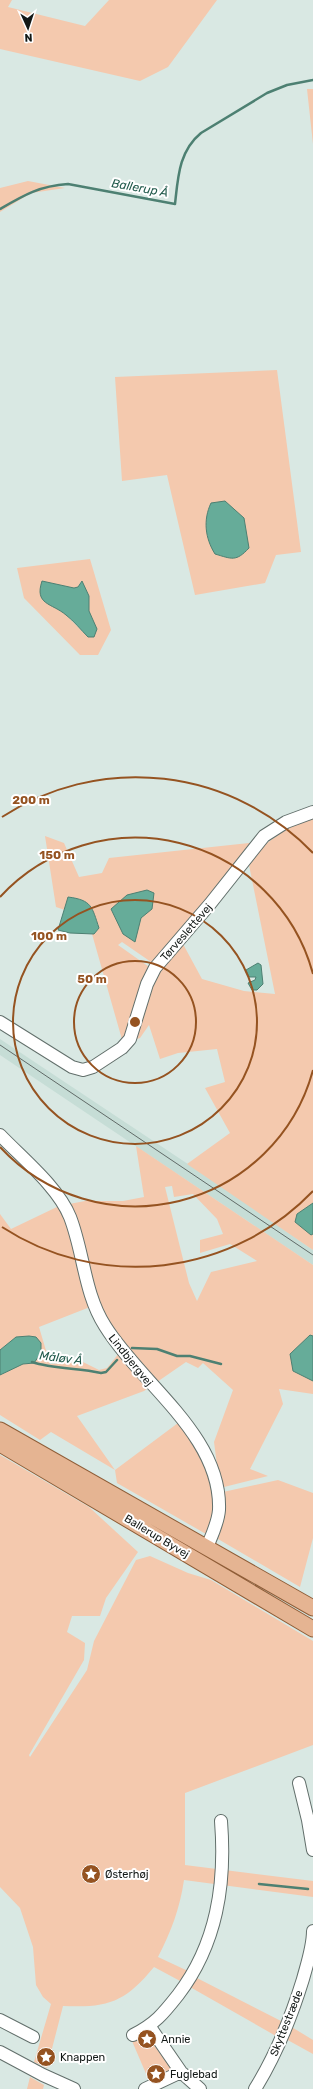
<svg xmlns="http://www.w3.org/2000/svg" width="313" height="2089" font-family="Rubik,sans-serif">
<rect width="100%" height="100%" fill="#d9e8e3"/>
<!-- built -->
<path fill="#c6ddd6" d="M0,1039l227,151 86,60v15l-313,-210z"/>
<!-- green -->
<path fill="#f4c9ae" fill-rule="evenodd" d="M0,0h12l-4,7 77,19 24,-26h108l-49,67 -28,14 -140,-32z
M307,89h6v56v-1z
M28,181l37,7 -34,5 -31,19v-24z
M277,370l24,182 -25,3 -11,28 -70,12 -28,-120 -45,6 -7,-104z
M90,559l21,71 -13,25h-18l-56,-57 -7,-30zM42,581l32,7 4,-1 3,-6 8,15v15l7,18 -8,8 -23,-23z
M313,818v432l-126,-86 43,-31 -25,-45 20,-6 -8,-33 -39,4 -18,6 -11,-34 -9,13 -17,5 -31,-109h2l5,-6c-7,-20 -7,-28 -30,-31l-4,13 -9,-3 -11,-71 19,7 15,34 23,-4 7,-15 149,-16 -104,122 -32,-22 -4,3 34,24 -7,14 7,6 5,-21 26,-24 19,35 42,12 31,3 -26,-129 15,-20 31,-22z
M136,1146l177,119v71h-3l-17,35 20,10v13l-34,-5 4,15 -33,65 18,7 -48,12 -6,-46 19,-52 -30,-27 -5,5 -12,-6 -42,29 -67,25 38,54 63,-47c4,5 10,10 14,15 17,23 31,71 14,96l-89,-51 -2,-13 -64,-38 -11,8 -40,-25v-40l23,-11 11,-1 7,-10 -25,-16 -16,13v-136l11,15 48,-23 26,-5h38l21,-4zM172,1186l2,11 19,-3 24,25 6,15 -23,6v13l30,-9 27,17 -46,11 -14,29 -8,-18 -24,-96zM90,1307l29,46 -12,15 -8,2 -16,-8 -33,2 -11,-37z
M0,1455l89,52 49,45 -32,46 -6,18h-28l-5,16 18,11 -1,17 -55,95 1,2 57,-87 7,-29 42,-81 14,-4 38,17 23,7 102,61v104l-128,48v72l128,16v16l-129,-17c-4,28 -13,52 -26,77l30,14 -6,11 -28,-15c-29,35 -45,41 -91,39l-16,62 -13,-6 17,-58 -8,-7 -7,-12 -3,-38 -13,-39 -20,-21z
M278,1480l35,13v45l-13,49 -82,-48 6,-40 -1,-7z
M195,1977l88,45 -7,14 -86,-49z
M290,2026l23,14v14l-29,-16z
M147,2035l25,35 -22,13 -18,-42z
M30,2077l14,8 -1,4h-16z"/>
<!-- water -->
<path fill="#66ac99" stroke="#4d8072" d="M225,501l19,17 5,30c-13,14 -17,11 -34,6 -10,-16 -12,-34 -4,-51z
M42,581l32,7 4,-1 4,-6 7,15v15l8,18 -3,8h-6c-7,-7 -14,-16 -22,-22 -14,-12 -32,-10 -24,-34z
M147,890l7,3 -2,16 -11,9 -6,24 -12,-8 -12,-25 16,-14z
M68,897c24,3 24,10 31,31l-5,6 -24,-1 -12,-3z
M258,963l3,2 2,19 -6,6h-5l-4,-7 7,-3 1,-3h-7l-3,-7z
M313,1203v31l-2,1 -16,-13 2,-8z
M310,1335l3,1v45l-20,-10 -3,-17z
M29,1336l7,1 5,6v10l-7,10 -11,1 -23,11v-25l16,-13z"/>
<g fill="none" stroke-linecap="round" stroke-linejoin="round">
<!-- stream -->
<path stroke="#4d8072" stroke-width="2.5" d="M0,209c24,-14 39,-23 68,-25l107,20c3,-27 4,-53 26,-71l66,-40 20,-8 26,-5
M132,1348l25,1 20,7h13l31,8
M32,1362c21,7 47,6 69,11l5,-1 11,-12
M259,1884l49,5"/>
<defs>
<path id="minor" d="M0,1022l72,45 11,3 10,-3 29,-19 8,-9 17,-55 8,-16 55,-64 54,-68 22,-14 27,-10
M0,1135c22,23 58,52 70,82 14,36 14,76 35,109 36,58 117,110 114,184 -1,13 -7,25 -12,37
M299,1783l9,37 5,30
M0,2020l33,17
M150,2027l31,45 19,17
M133,2035c22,-11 30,-21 45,-40 39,-51 48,-111 43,-174
M0,2052l43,23 31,14
M145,2089l36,-17
M255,2089c21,-34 36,-71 48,-110 4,-15 10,-32 10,-48"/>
<path id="major" d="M0,1430l313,178
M0,1444l313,185"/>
</defs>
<!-- minor casing -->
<use href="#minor" stroke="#626f6b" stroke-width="14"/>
<!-- major casing -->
<use href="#major" stroke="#8f5d37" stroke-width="17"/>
<!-- minor -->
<use href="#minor" stroke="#fff" stroke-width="12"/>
<!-- major -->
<use href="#major" stroke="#e5b492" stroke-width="15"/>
<!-- tram -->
<path stroke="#616b68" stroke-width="1" d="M0,1045l313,210"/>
</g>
<!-- distance rings -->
<g fill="none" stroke="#955321" stroke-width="2">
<circle cx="135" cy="1022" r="61"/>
<circle cx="135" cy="1022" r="122"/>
<path d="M313 1070A184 184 0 0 1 0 1147M0 897A184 184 0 0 1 313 974"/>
<path d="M313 1191A245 245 0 0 1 2 1227M2 817A245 245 0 0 1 313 853"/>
</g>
<!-- icons -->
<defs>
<symbol id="sight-disc" viewBox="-11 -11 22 22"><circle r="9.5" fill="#955321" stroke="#fff"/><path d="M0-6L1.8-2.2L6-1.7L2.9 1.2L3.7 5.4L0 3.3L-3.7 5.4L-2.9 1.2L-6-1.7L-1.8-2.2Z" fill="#fff"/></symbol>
</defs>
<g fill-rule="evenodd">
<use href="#sight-disc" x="80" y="1863" width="22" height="22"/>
<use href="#sight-disc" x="136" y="2028" width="22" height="22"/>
<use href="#sight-disc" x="35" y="2046" width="22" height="22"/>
<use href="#sight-disc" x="145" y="2063" width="22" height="22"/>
</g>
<g text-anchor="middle" stroke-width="4" stroke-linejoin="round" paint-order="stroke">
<!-- street labels -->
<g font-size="11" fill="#121816" stroke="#fff">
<text transform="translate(186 932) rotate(-49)" y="4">Tørveslettevej</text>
<text transform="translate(131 1360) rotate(51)" y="4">Lindbjergvej</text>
<text transform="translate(157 1536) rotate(31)" y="4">Ballerup Byvej</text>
<text transform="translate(286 2023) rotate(-68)" y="4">Skyttestræde</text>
</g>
<!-- poi labels -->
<g font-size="11" fill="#121816" stroke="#fff" text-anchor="start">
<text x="105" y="1878">Østerhøj</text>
<text x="161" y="2043">Annie</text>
<text x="60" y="2061">Knappen</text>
<text x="170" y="2078">Fuglebad</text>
</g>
<!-- water labels -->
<g font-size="12" font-style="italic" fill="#20594b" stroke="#fff">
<text transform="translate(140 188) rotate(10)" y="4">Ballerup Å</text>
<text transform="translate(61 1358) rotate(7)" y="4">Måløv Å</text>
</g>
</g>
<circle cx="135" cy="1022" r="6" fill="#955321" stroke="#fff" stroke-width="2"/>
<g font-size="12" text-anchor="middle" font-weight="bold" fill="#955321" stroke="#fff" stroke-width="4" stroke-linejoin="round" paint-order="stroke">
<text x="31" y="804">200 m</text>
<text x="57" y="859">150 m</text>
<text x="49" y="940">100 m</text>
<text x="92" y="983">50 m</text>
</g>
<!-- north arrow -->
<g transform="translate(28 28) rotate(177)" stroke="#ffffff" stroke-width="3" paint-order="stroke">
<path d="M0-3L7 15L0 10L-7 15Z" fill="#121816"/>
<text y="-6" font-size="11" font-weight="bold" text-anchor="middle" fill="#121816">N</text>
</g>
</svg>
